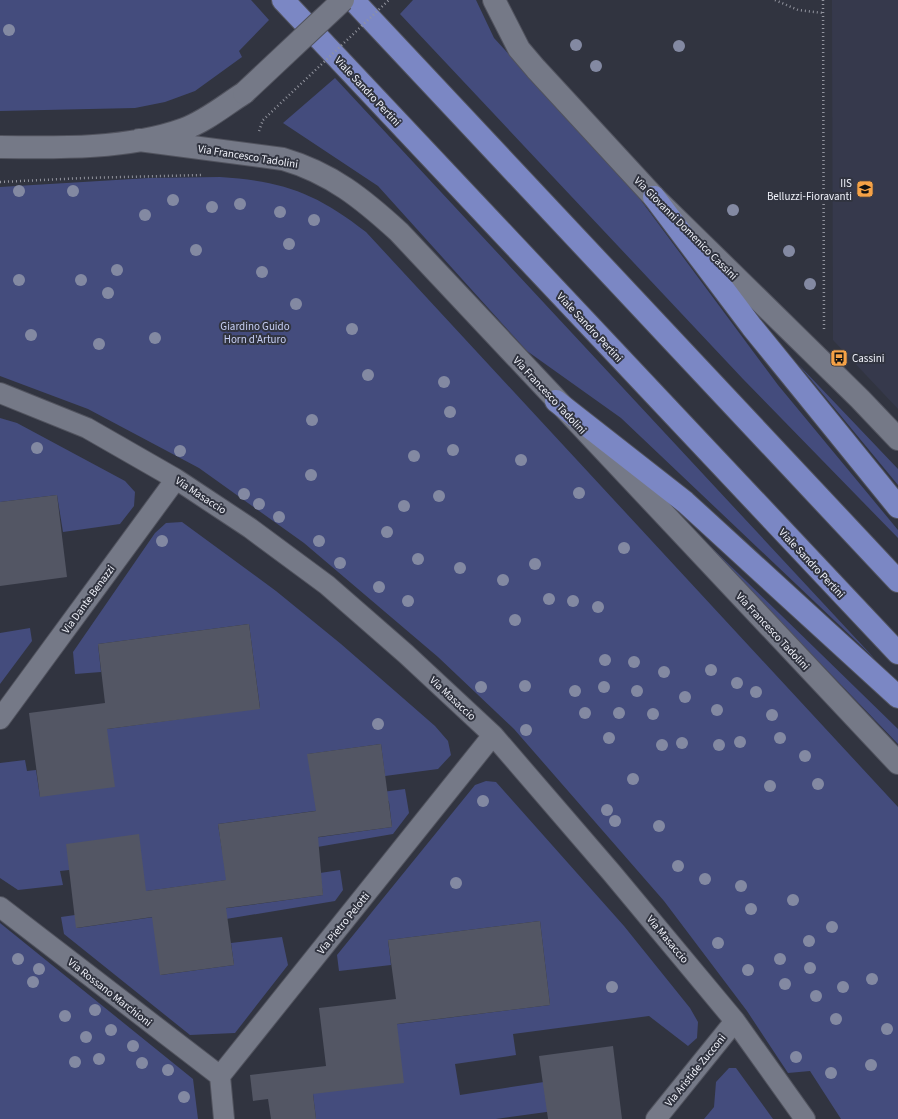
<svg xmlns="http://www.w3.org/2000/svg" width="898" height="1119" font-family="'Source Sans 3',sans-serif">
<rect width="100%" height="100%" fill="#313440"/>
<!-- built -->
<path fill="#36394c" d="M832,0h66v409l-65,-69z"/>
<!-- green -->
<path fill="#444c7d" d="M0,0h251l18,20 -30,31 3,6 -47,34 -30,11 -30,6 -135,3z
M413,0h63l18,38 140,153 144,194 120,145v8l-155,-159 -343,-365z
M335,78l540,581 -254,-241 -94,-67 -149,-165 -95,-63z
M220,177c63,4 96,16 146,55l532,575v312h-57l-31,-48 -22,2 -41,-62 -83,-110 -150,-172 -76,-72 -134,-114 -105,-75 -111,-59 -88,-33v-189l149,-9z
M798,364l100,105v16z
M0,418l17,5 108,58 10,11 -1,14 -14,18 -57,8 -6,-37 -57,7z
M672,509l226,220v15z
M182,522l94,69 65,53 94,82 13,15 3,14 -13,14 -53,7 -4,-32 -73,10 21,55 -111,15 4,26 22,-3 5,30 -117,16 -63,-23 -9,1 3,14 -45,5 -18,-12v-115l25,-3 2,11 9,-1 4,27 53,-66 167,-23 -11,-84 -151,20 3,28 -26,2 -2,-22 82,-119 11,-10z
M30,628l2,13 -32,43v-51z
M486,781l10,1 128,144 66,82 8,14 -1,16 -9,8 -39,-30 -136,18 3,21 -61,9 5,31 97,-15 4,30 -65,9h-180l-3,-25 70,-68 167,-21 -10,-84 -152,19 3,25 -52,6 -2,-16 138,-170z
M405,789l4,24 -16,21 -99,17 -2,-10 100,-14 -3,-25 -7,-10z
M340,870l3,20 -8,11 -121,20 -1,-11 110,-15 -3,-22z
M75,915l2,13 91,-13 -7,60 73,-10 -3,-22 51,-6 6,28 -53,68 -45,2 -126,-101 -3,-17z
M0,923l193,156 5,40h-198z
M729,1068h7l37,51h-69l10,-12 2,-25z"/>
<!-- building -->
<path fill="#535664" d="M57,495l10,82 -67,9v-84z
M249,624l11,85 -153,20 8,58 -75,10 -11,-84 76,-10 -7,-59z
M381,744l11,83 -74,10 5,58 -97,13 8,57 -74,10 -8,-58 -76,11 -10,-84 73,-10 7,57 80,-11 -8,-56 98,-13 -9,-57z
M540,921l10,84 -153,19 7,59 -91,11 3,25h-45l-3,-20 -15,2 -3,-26 76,-9 -7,-58 77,-9 -8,-59z
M613,1046l9,73h-74l-9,-63z"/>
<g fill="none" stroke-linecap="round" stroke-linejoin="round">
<defs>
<path id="street" d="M0,393l87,35 89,51 74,49 77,57 79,69 87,81 118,137 124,149 70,98
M0,719l176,-240
M0,907l220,169
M224,1119l-4,-43 273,-341
M656,1119l79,-98"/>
<path id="secondary" d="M494,0l25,49 17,20 118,128 206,202 38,40
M139,140l144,19c48,14 80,40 116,73l499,531
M0,147c59,1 129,2 184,-18 22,-8 41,-24 60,-36"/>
<path id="highway" d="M283,0l615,653
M353,0l545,581
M654,197l98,130 146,180
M556,401l129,101 213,195"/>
</defs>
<!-- street casing -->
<use href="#street" stroke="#51535e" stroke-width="22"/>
<!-- secondary casing -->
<use href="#secondary" stroke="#51535e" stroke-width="24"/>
<!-- highway casing -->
<use href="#highway" stroke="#51535e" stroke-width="24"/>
<!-- path -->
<path stroke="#92949e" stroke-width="2.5" stroke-dasharray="1 3" stroke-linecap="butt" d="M775,0l23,10 25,3
M823,0l1,329
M259,131l4,-11
M0,182l84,-4 119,-3"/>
<!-- street -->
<use href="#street" stroke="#757987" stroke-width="20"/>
<!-- secondary -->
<use href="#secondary" stroke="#757987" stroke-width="22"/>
<!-- highway -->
<use href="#highway" stroke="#7b87c4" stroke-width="22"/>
<defs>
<path id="secondary-bridge" d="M244,93l99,-93"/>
</defs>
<!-- secondary-bridge casing -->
<use href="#secondary-bridge" stroke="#51535e" stroke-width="24" stroke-linecap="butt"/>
<!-- path-bridge -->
<path stroke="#92949e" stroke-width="2.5" stroke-dasharray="1 3" stroke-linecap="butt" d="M263,120l126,-120"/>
<!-- secondary-bridge -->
<use href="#secondary-bridge" stroke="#757987" stroke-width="22"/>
</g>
<!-- trees -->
<g fill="#8389a2">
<circle cx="9" cy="30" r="6"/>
<circle cx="576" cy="45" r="6"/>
<circle cx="679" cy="46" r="6"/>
<circle cx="596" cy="66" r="6"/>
<circle cx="19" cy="191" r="6"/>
<circle cx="73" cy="191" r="6"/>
<circle cx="173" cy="200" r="6"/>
<circle cx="240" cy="204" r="6"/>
<circle cx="212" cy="207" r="6"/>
<circle cx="733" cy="210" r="6"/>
<circle cx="280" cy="212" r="6"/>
<circle cx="145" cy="215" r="6"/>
<circle cx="314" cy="220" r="6"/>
<circle cx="289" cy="244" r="6"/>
<circle cx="196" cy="250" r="6"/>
<circle cx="789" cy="251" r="6"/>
<circle cx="117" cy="270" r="6"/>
<circle cx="262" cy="272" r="6"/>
<circle cx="19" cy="280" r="6"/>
<circle cx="81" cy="280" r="6"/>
<circle cx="810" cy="284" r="6"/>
<circle cx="108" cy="293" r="6"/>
<circle cx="296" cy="304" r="6"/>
<circle cx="352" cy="329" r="6"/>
<circle cx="31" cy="335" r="6"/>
<circle cx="155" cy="338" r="6"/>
<circle cx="99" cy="344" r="6"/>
<circle cx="368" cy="375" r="6"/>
<circle cx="444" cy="382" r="6"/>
<circle cx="450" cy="412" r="6"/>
<circle cx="312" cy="420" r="6"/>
<circle cx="37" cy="448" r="6"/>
<circle cx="453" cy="450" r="6"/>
<circle cx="180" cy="451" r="6"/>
<circle cx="414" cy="456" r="6"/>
<circle cx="521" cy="460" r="6"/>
<circle cx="311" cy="475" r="6"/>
<circle cx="579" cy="493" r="6"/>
<circle cx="244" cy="494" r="6"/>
<circle cx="439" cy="496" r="6"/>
<circle cx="259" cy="504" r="6"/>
<circle cx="404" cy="506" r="6"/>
<circle cx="279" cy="517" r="6"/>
<circle cx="387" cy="532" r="6"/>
<circle cx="162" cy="541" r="6"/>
<circle cx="319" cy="541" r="6"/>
<circle cx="624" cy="548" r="6"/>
<circle cx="418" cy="559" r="6"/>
<circle cx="340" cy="563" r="6"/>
<circle cx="535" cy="564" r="6"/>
<circle cx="460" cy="568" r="6"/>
<circle cx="503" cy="580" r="6"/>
<circle cx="379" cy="587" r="6"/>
<circle cx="549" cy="599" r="6"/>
<circle cx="408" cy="601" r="6"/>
<circle cx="573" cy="601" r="6"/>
<circle cx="598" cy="607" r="6"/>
<circle cx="515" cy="620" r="6"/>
<circle cx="605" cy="660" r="6"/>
<circle cx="634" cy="662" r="6"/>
<circle cx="711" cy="670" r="6"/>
<circle cx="664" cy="672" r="6"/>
<circle cx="737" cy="683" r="6"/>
<circle cx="525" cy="686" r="6"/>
<circle cx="481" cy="687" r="6"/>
<circle cx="604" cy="687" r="6"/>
<circle cx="575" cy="691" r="6"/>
<circle cx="637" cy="691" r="6"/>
<circle cx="756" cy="692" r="6"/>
<circle cx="685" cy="697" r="6"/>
<circle cx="717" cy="710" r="6"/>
<circle cx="585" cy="713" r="6"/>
<circle cx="619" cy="713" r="6"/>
<circle cx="653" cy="714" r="6"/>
<circle cx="772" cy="715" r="6"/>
<circle cx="378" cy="724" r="6"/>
<circle cx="526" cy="730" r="6"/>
<circle cx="609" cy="738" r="6"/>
<circle cx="780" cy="738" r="6"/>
<circle cx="740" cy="742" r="6"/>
<circle cx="682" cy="743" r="6"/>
<circle cx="662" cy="745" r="6"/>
<circle cx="719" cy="745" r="6"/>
<circle cx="805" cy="756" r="6"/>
<circle cx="633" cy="779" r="6"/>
<circle cx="818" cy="784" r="6"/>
<circle cx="770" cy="786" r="6"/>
<circle cx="483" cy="801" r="6"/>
<circle cx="607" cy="810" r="6"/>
<circle cx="615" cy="821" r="6"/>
<circle cx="659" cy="826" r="6"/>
<circle cx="678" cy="866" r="6"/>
<circle cx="705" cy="879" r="6"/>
<circle cx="456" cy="883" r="6"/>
<circle cx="741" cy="886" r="6"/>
<circle cx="793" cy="900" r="6"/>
<circle cx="751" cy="909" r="6"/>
<circle cx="832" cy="927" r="6"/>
<circle cx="809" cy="941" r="6"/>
<circle cx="718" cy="943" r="6"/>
<circle cx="18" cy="959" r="6"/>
<circle cx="780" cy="959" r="6"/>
<circle cx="810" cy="968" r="6"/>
<circle cx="39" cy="969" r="6"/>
<circle cx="748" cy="970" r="6"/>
<circle cx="872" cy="979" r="6"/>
<circle cx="33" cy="982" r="6"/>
<circle cx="785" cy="984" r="6"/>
<circle cx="612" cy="987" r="6"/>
<circle cx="843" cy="987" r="6"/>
<circle cx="816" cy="996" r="6"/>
<circle cx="95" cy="1010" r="6"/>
<circle cx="65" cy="1016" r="6"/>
<circle cx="836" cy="1019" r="6"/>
<circle cx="887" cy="1029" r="6"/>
<circle cx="111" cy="1030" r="6"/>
<circle cx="86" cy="1037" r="6"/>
<circle cx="133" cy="1046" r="6"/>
<circle cx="796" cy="1057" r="6"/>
<circle cx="99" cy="1059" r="6"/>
<circle cx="75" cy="1062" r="6"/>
<circle cx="142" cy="1063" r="6"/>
<circle cx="871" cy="1065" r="6"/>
<circle cx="168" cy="1070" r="6"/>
<circle cx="831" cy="1073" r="6"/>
<circle cx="184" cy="1097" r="6"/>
</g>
<!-- icons -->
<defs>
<symbol id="school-square" viewBox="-11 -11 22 22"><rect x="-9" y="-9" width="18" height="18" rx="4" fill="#f6a246" stroke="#313440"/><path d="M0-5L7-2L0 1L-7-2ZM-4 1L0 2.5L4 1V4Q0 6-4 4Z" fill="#111"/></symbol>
<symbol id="bus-square" viewBox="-11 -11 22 22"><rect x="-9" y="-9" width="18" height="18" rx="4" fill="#f6a246" stroke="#313440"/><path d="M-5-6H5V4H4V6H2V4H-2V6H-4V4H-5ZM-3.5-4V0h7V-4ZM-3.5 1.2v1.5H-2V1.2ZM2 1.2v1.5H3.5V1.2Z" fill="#111"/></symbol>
</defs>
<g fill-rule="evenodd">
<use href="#school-square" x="855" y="179" width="20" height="20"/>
<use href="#bus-square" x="829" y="348" width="20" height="20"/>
</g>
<g text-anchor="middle" stroke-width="4" stroke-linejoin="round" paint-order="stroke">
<!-- street labels -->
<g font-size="11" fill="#f1f3fb" stroke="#313440">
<text transform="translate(368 91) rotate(47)" y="4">Viale Sandro Pertini</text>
<text transform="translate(248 156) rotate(9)" y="4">Via Francesco Tadolini</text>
<text transform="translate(686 228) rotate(45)" y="4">Via Giovanni Domenico Cassini</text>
<text transform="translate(590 327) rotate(47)" y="4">Viale Sandro Pertini</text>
<text transform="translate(550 395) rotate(47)" y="4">Via Francesco Tadolini</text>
<text transform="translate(201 495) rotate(33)" y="4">Via Masaccio</text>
<text transform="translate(812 563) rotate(47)" y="4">Viale Sandro Pertini</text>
<text transform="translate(88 599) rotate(-54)" y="4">Via Dante Benazzi</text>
<text transform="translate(773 631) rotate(47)" y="4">Via Francesco Tadolini</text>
<text transform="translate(453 698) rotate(43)" y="4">Via Masaccio</text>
<text transform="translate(343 923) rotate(-51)" y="4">Via Pietro Pelotti</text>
<text transform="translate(668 939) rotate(50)" y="4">Via Masaccio</text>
<text transform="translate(110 992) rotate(38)" y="4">Via Rossano Marchioni</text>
<text transform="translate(695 1070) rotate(-51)" y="4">Via Aristide Zucconi</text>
</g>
<!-- poi labels -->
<g font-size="11" fill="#f1f3fb" stroke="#313440" text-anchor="end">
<text x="852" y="187">IIS<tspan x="852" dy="13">Belluzzi-Fioravanti</tspan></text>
<text x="852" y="362" text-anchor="start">Cassini</text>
</g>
<!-- park labels -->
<g font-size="11" fill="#c6cef2" stroke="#313440">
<text x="255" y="330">Giardino Guido<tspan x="255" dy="13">Horn d'Arturo</tspan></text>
</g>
</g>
</svg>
